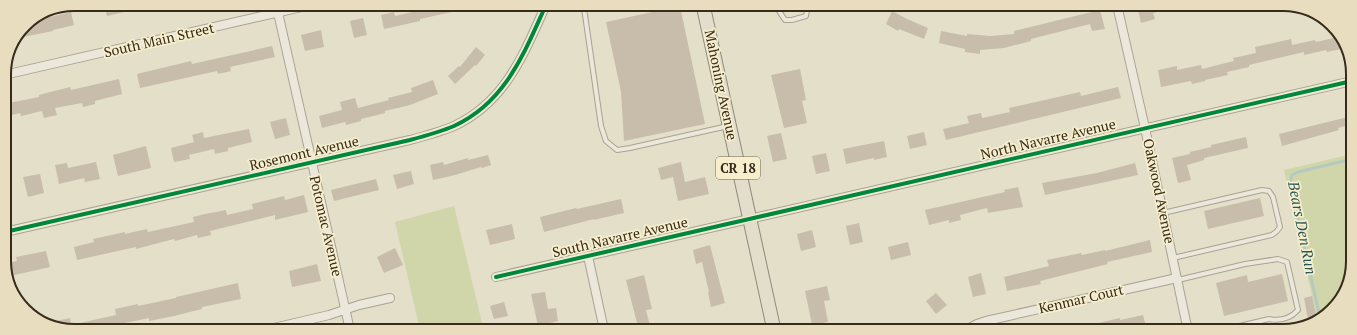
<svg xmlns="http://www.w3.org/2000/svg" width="1357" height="335" font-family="'PT Serif',serif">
<rect width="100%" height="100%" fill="#e4dfc9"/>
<!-- green -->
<path fill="#d1d6aa" d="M1352,154v121l-23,39 -12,5 -33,-149z
M454,206l29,121 7,3h-70l-25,-108z"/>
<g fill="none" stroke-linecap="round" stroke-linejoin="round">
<!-- stream -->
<path stroke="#b5cabe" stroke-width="3" d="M1317,319l2,-6 -29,-129 2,-9 6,-3 54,-13"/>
</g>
<!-- building -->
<path fill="#c8bdaa" d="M104,4h18l2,8 -17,4z
M431,4h38l1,4 -50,11v2l-36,8 -3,-14 13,-3 1,4 30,-7v-3z
M1137,5h36v3l-20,5 2,6 -14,4z
M680,6l25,118 -81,17 -3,-49 -15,-70z
M1100,10l5,19 -13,2 -2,-7 -59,15v2l-27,7 -24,2v4l-15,-2v-3l-26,-6 2,-12 26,5v-2l23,2 24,-2v-3z
M892,11l15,8 21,9 -4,11 -25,-10 -1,2 -12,-7z
M71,12l3,13 -21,5v1l-35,7 7,-14 13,-3 -1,-5 1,-1 11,-2 1,4z
M363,18l4,17 -13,3 -4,-17z
M321,30l3,17 -19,4 -4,-16z
M1338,37l3,12 -14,3 -1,-2 -22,5v-3l-55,13v2l-22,5 1,3 -23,5v1l-13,3 -1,-3 -30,6 -3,-17 19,-4v4l24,-5 1,4 32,-8 -1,-3 23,-5 -1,-6 36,-8 1,6 23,-5 1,2z
M272,46l3,11 -45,10 1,4 -13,3 -1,-3 -77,17 -3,-14 54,-13 1,3 36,-8z
M476,47l9,8 -9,11 -1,-1 -20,19 -7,-8 11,-10 1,1z
M800,69l6,31 -4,1 5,22 -23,5 -13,-53z
M119,79l3,15 -27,7v3l-12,3 -1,-4 -27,5 2,7 -13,3 -2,-7 -21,5 -1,-3 -16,4v-13l35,-7v-2l31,-8 1,3z
M433,80l5,14 -28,11 -25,6v2l-24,6v2l-15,4 -1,-3 -23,6 -3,-12 23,-6 -2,-8 15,-4 3,10 31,-8 -1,-2 24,-6 -1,-4z
M1118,87l3,11 -175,42 -3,-11 26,-6 -2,-7 14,-3 1,5 28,-6 -1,-4 71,-16 1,4z
M1352,116v8l-14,4 1,2 -57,16 -3,-12z
M286,118l4,17 -15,4 -5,-17z
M249,129l3,13 -24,6v3l-13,3 -1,-5 -25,6 1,4 -16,3 -3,-14 23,-6 -2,-7 11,-3 1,6z
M924,132l3,13 -17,4 -3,-13z
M781,133l6,26 -14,3 -6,-26z
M1246,137l2,11 -44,10v2l-17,5 4,15 -13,3 -6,-25 18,-4v-2l21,-5v-2z
M884,141l3,16 -13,3v-2l-28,6 -3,-15z
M146,146l5,22 -33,8 -5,-21z
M826,153l4,18 -14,3 -4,-18z
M488,155l3,10 -9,3 -1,-1 -26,8 -22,5 -3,-15 13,-3 1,3 24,-7v2z
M96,162l4,17 -15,3 -1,-4 -25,6 -4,-19 12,-2 1,5z
M681,162l4,20 20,-5 4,17 -31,7 -5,-24 -12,3 -3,-12z
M1135,163l3,12 -93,20 -3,-12 55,-10z
M411,171l3,13 -17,5 -4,-14z
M40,174l4,19 -16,4 -5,-20z
M376,179l3,11 -45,11 -3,-11z
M1018,187l5,20 -35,6 -1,-5 -27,7 1,5 -12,3v-3l-20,5 -4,-15 80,-18 -1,-2z
M304,195l4,17 -33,8v-5l-65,16 1,4 -13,3 -1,-3 -22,6 -1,-2 -38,10v-2l-59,13 -3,-13 20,-5 -1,-3 32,-7v2l22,-5 1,3 46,-10 -1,-5 12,-3 21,-4 1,5 26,-6 -1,-5 32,-8 1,4z
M1260,198l4,18 -56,13 -4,-18z
M621,199l3,14 -30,7v-1l-50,13 -4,-15 36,-9 1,1z
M859,223l4,19 -13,3 -4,-19z
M512,224l3,15 -25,6 -4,-15z
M812,230l4,17 -15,4 -4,-17z
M1150,240l2,12 -45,10 1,2 -68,17 1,3 -34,7 -3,-14 45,-11 -2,-6 34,-7 1,2 23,-5v1z
M908,242l3,13 -20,5 -3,-13z
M710,245l15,58 -14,4 -3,-15h1l-7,-30 -6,2 -3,-14z
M395,248l8,17 -19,8 -7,-16z
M46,251l4,16 -44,10 -1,-13 12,-3 -1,-4z
M317,264l4,17 -29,6 -3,-16z
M981,273l5,21 -13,3 -5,-20z
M1282,274l6,27 -64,15 -8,-33 31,-8 1,7z
M644,275l8,34 -6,1 5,20h-30v-4l16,-3 -11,-43z
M238,283l3,16 -39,8v2l-28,7 -25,5v-3l-43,9 1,3h-47l-3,-2 -1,-7 14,-3 1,7 45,-10 -1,-6 23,-5v2l38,-8v-1z
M827,286l3,14 -6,1 4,21 -16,3 -7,-34z
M545,292l3,17 8,-1 2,13 -20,5 -7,-32z
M936,293l11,12 -11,9 -10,-13z
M1312,296l4,19 -2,2 -6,2 -4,-21z
M504,302l4,14 -14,3 -4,-13z
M1143,315l3,11 -13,4v-3l-16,4h-35l-1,-4 39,-9v2z"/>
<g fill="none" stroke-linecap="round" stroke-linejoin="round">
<defs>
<path id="lane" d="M585,5l-1,3 17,118 5,15 11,9 13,-2 98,-22
M775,5l10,15h7l14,-4 2,-11
M1163,213l99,-23 7,1 4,6 7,30 -3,4 -5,4 -99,23
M1178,280l67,-16 33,-5 9,3 11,48c-8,9 -18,11 -29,9l-51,12"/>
<path id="street" d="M276,4l74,326
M1117,5l28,123 43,203
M4,75l311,-71
M5,232l405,-92c15,-4 30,-8 44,-14 52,-24 70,-73 92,-121
M588,256l16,74
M496,277l856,-196
M265,330l64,-15 30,-10 31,-7
M964,331l13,-7 9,-3 191,-43"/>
<path id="primary" d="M703,5l71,325"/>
</defs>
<!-- lane casing -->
<use href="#lane" stroke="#a9a293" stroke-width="6"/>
<!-- street casing -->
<use href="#street" stroke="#a9a293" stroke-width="10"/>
<!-- primary casing -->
<use href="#primary" stroke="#8e8879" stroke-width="15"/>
<!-- lane -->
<use href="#lane" stroke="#ebe8db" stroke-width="4"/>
<!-- street -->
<use href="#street" stroke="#ebe8db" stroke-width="8"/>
<!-- primary -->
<use href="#primary" stroke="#e3decc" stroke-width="13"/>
<defs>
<path id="cycleway" d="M5,232l405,-92c15,-4 30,-8 44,-14 52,-24 70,-73 92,-121
M496,277l856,-196"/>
</defs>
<!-- cycleway casing -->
<use href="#cycleway" stroke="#f7eecd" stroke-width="6"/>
<!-- cycleway -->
<use href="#cycleway" stroke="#00873e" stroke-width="4"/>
</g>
<g text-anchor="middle" stroke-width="3.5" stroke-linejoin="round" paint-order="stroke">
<!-- shield labels -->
<rect fill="#f7eecd" stroke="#716650" stroke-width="1" x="716" y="157" width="44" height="22" rx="3"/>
<g font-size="13" font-weight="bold" fill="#372b1b">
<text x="738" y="173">CR 18</text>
</g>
<!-- street labels -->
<g font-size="14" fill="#372b1b" stroke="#f7eecd">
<text transform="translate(159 40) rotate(-13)" y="5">South Main Street</text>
<text transform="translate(721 85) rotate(78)" y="5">Mahoning Avenue</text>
<text transform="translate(1048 139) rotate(-13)" y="5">North Navarre Avenue</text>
<text transform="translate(304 153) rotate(-13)" y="5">Rosemont Avenue</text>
<text transform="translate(1159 191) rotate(78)" y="5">Oakwood Avenue</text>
<text transform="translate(326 226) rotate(77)" y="5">Potomac Avenue</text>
<text transform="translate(620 237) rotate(-13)" y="5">South Navarre Avenue</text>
<text transform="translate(1081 299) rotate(-13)" y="5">Kenmar Court</text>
</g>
<!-- water labels -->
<g font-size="15" font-style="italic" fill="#295657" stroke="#f7eecd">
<text transform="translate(1302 228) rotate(79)" y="5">Bears Den Run</text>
</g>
</g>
<!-- crop -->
<path d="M0 0H1357V335H0ZM74 11H1283A63 63 0 0 1 1346 74V261A63 63 0 0 1 1283 324H74A63 63 0 0 1 11 261V74A63 63 0 0 1 74 11Z" fill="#e8debf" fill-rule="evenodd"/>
<path fill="none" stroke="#372b1b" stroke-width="2" d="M74 11H1283A63 63 0 0 1 1346 74V261A63 63 0 0 1 1283 324H74A63 63 0 0 1 11 261V74A63 63 0 0 1 74 11Z"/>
</svg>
